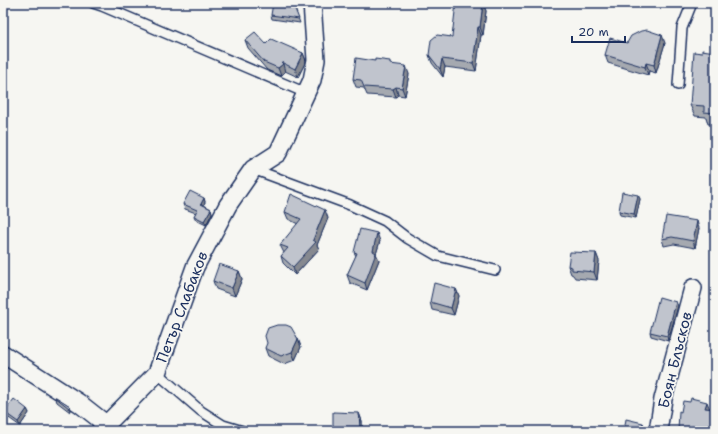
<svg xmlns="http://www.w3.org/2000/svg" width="718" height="434" font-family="'Shantell Sans',sans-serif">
<rect width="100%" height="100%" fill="#f6f6f2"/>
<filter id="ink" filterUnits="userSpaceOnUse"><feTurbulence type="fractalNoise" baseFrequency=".025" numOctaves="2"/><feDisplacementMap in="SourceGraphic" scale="8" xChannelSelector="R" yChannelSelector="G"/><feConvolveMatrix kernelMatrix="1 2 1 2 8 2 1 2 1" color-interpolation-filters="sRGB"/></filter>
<g filter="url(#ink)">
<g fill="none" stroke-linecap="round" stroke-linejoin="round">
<defs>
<path id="lane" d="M93,3l9,3 204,87
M678,85l4,-57 10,-25
M253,169l97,36 35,16 22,17 31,18 57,14
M157,373l44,38 22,14 20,6"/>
<path id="street" d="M3,354l76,49 28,22
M100,431l57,-58 38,-106 33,-62 25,-36 25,-16 34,-73 4,-20 -4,-57
M658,431l5,-32 30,-111"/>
</defs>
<!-- lane casing -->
<use href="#lane" stroke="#1b2f5e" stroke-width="12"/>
<!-- street casing -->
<use href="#street" stroke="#1b2f5e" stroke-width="20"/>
<!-- lane -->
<use href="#lane" stroke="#f6f6f2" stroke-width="9"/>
<!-- street -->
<use href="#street" stroke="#f6f6f2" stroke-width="17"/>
</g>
<!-- wall -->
<path fill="#a5a9b0" stroke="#1b2f5e" d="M483,3l3,8 -3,24h-2l-5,36 -31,-4 -2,10 -11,-14 -3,-8 23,-18z
M601,3h21l-1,4 -10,-3 -1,2z
M293,4l7,19 -28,-4 -1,-4z
M245,40l21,4 37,9 3,8 -8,16 -13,-6v1l-4,4 -14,-6 -19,-22z
M627,43h38l-9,30 -7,-2 -1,4 -40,-12 -3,-8z
M715,52v72h-7l-2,-7 -11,-1 -5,-11 12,-52z
M391,64l18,10 -4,22 -7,-1 -2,2 -29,-2 -3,-7 -8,-1 -3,-8z
M638,195l2,4 -4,19 -16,-3 -1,-4z
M204,198l1,4 -1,3 7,4 1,4 -6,12 -10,-5 -2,-4 2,-3 -11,-4 -2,-5z
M285,212l43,6 -11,27 2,4 -24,26 -12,-12 -2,-7 3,-3 -4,-8 18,-21 -10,-5z
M699,228l-4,20 -21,-4 -10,2 -2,-7z
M380,241l-4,13 3,6 -12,30 -17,-7 -3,-8 9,-19 -2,-4z
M596,253l3,8 -2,19 -22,-2 -2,-3 -2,-1 -3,-8z
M239,271l3,8 -7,17 -19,-7 -3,-8z
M456,289l3,7 -5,19 -22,-5 -2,-8z
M678,306l-10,35 -17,-5 -1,-4z
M298,339l3,8 -6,13 -11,4 -16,-8 -3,-8z
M55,397l15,9 1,4 -1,2 -13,-10z
M27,409l2,4 -9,13 -14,-10 -2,-4z
M359,413l3,8v10h-29v-2z"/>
<!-- shaded-wall -->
<path fill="#868990" stroke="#1b2f5e" d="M483,3l3,8 -3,24 -3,-8z
M620,3h2l-1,4z
M478,27l3,8 -5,36 -3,-8z
M662,35l3,8 -9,30 -2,-8z
M303,53l3,8 -8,16 -3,-8z
M442,59l3,8 -2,10 -3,-8z
M646,63l3,8 -1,4 -3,-8z
M283,64l2,8 -4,4 -3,-8z
M406,66l3,8 -4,22 -3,-8z
M396,87l2,8 -2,2 -3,-8z
M638,195l2,4 -4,19 -2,-4z
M204,198l1,4 -3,6 -1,-4z
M211,209l1,4 -6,12 -2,-4z
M325,210l3,8 -11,27 2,4 -24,26 -2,-8 20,-27z
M697,221l2,7 -4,20 -2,-7z
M377,233l3,8 -4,13 3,6 -12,30 -2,-7z
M596,253l3,8 -2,19 -3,-8z
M239,271l3,8 -7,17 -3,-8z
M456,289l3,7 -5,19 -3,-7z
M676,302l2,4 -10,35 -1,-5z
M298,339l3,8 -6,13 -3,-8z
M707,402l3,7 -5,-1z
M70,406l1,4 -1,2 -1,-4z
M27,409l2,4 -9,13 -2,-4z
M715,411v20h-2l1,-12z
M359,413l3,8v10h-2v-2z
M643,423l1,4 -1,4h-3z"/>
<!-- building -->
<path fill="#c0c4cd" stroke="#1b2f5e" d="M273,3h15l5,1 6,15 -28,-4z
M456,3h27l-3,24h-2l-5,36 -31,-4 -2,10 -11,-14 2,-15 6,-5 15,2z
M647,30l15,5 -8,30 -8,-2 -1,4 -40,-12 5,-17 17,5 4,-7 10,-5z
M255,32l11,12 5,-5 32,14 -8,16 -14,-7 2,2 -5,4 -14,-6 -19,-22z
M702,50l13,2v61l-11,-1v-6l-14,-1 4,-53 8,1z
M356,58l19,3v-2l15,2v3l16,2 -4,22 -6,-1 -3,2 -29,-2 -3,-7 -8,-1z
M190,191l14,7 -3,6 10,5 -7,12 -10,-5 3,-6 -14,-6z
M622,192l16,3 -4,19 -15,-3z
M291,194l34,16 -12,30 3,2 -23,25 -12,-11 7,-8 -8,-3 21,-26 -16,-7z
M666,216l31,5 -4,20 -21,-4 -10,2z
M360,229l17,4 -4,18 3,2 -11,30 -18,-8 10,-22 -3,-1z
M570,252l26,1 -2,19 -22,-2v-3l-4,-1z
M219,264l20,7 -7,17 -19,-7z
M434,283l22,6 -5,19 -21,-6z
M659,297l17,5 -9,34 -17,-4z
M277,325h9l5,2 7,12 -6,13 -11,4 -16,-8 2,-5 -2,-7 3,-8z
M55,397h1l14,9 -1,2z
M691,398l16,4 -2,6 10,1 -1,10 -1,12h-35l1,-20 2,1 2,-11 7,1z
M14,399l13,10 -9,13 -14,-10z
M333,412l26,1 1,16h-27z
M626,419l17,4 -3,8h-16z"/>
</g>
<g text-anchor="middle" stroke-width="3.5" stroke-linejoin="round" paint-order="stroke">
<!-- street labels -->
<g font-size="15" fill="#1b2f5e" stroke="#f6f6f2">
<text transform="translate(182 307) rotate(-69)" y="5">Петър Слабаков</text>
<text transform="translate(675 360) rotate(-76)" y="5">Боян Блъсков</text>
</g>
</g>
<!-- margin -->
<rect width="718" height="434" fill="none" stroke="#f6f6f2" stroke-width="16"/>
<rect x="8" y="8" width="702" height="418" fill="none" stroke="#1b2f5e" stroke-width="1.5" filter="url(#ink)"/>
<!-- scale -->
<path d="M572 36v6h53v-6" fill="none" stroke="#1b2f5e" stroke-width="2"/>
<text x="578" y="36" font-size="12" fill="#1b2f5e" stroke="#f6f6f2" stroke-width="3" paint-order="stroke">20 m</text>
</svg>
